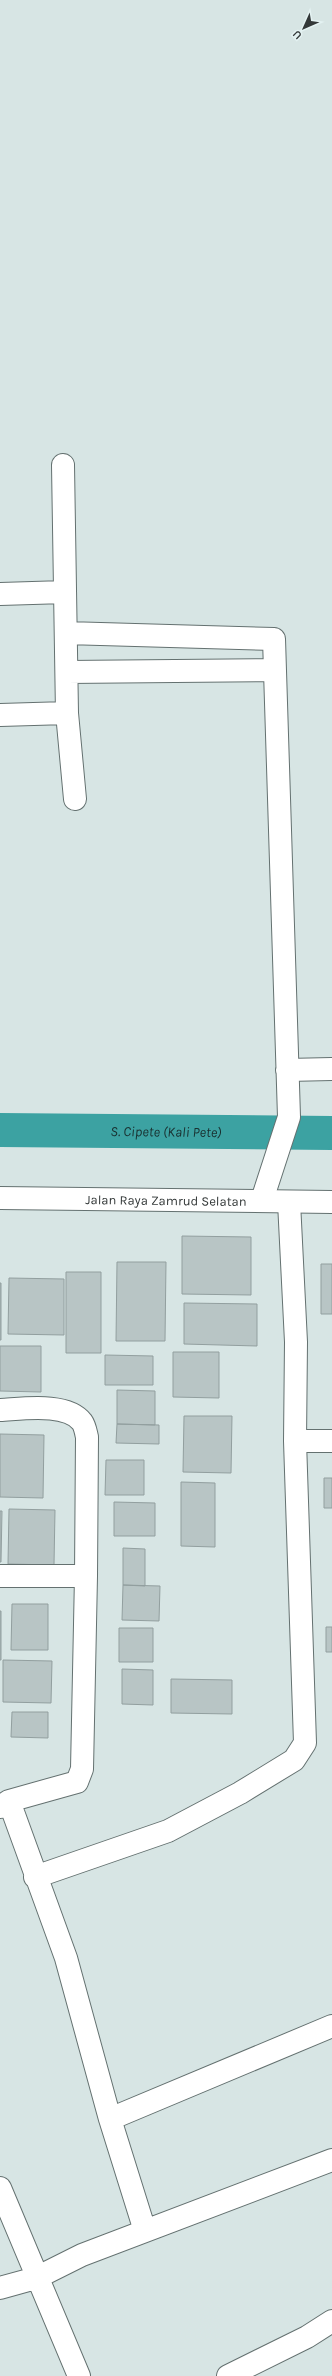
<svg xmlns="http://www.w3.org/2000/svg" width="332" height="2376" font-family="Karla,sans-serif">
<rect width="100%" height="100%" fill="#d7e5e4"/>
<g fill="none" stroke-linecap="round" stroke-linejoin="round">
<!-- canal -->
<path stroke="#3ca2a2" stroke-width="34" id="s1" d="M0,1130l332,3"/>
</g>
<!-- building -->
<path fill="#b8c5c5" stroke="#929f9f" d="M182,1236l69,1v58l-69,-1z
M117,1262h49l-1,79h-49z
M321,1264h11v50h-11z
M66,1272h35v81h-35z
M9,1278l55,1v56l-56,-1z
M0,1283h1v57h-1z
M184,1303l73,1v42l-73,-2z
M0,1346h41v46l-41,-1z
M173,1352h46v46l-46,-1z
M105,1355l48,1v29h-48z
M117,1390l38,1v34l-38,-1z
M184,1416h48l-1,57 -48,-1z
M117,1424l42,1v19l-43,-1z
M0,1434l44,1 -1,63 -43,-1z
M106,1460h38v35h-39z
M324,1478h8v30h-8z
M181,1482l34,1v64l-34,-1z
M114,1502l41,1v33h-41z
M9,1509l46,1 -1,55 -46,-1z
M0,1511h2l-1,51h-1z
M123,1548l22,1v37l-22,-1z
M123,1585l37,1 -1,35 -37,-1z
M12,1604h36v46h-37z
M0,1611h1v49h-1z
M326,1627h6v25h-6z
M119,1628h34v34h-34z
M3,1660l49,1 -1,42 -48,-1z
M122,1669l31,1v35l-31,-1z
M171,1679l61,1v34l-61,-1z
M12,1712h36v26l-37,-1z"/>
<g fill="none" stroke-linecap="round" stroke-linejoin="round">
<defs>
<path id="minor" d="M63,465l4,248 8,86
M0,594l65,-2
M66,633l208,6 15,478 -27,83
M67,672l208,-2
M0,715l67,-2
M287,1070l45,-1
M0,1410c22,-1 67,-8 82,12 3,4 4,11 5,15l-1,139h-86
M295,1441h37
M9,1801l57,157 44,161 35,112
M0,1807l9,-6 68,-19 5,-13 4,-193
M35,1877l133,-46 72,-38 54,-33 11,-17 -10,-302 1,-99 -7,-140
M110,2119l222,-93
M0,2188l79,188
M0,2288l36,-10 46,-23 250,-95
M228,2376l79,-39 25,-16"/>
<g id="tertiary">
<path id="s2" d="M0,1198l332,4"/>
</g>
</defs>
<!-- minor casing -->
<use href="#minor" stroke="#647170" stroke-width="24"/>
<!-- tertiary casing -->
<use href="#tertiary" stroke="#647170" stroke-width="24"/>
<!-- minor -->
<use href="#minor" stroke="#fff" stroke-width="22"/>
<!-- tertiary -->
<use href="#tertiary" stroke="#fff" stroke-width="22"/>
</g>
<g text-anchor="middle" stroke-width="3.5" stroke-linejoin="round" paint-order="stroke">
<!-- street labels -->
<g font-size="13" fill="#333838" stroke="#e4f2f2">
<text dy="5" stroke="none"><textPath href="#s2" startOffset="166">Jalan Raya Zamrud Selatan</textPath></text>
</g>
<!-- water labels -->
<g font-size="14" font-style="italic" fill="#193030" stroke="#e4f2f2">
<text dy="5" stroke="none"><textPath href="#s1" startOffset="166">S. Cipete (Kali Pete)</textPath></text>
</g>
</g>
<!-- north arrow -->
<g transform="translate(304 28) rotate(225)" stroke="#e4f2f2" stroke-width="3" paint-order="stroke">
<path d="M0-3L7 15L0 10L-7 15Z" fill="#333838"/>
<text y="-6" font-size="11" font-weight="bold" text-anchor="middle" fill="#333838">U</text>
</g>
</svg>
